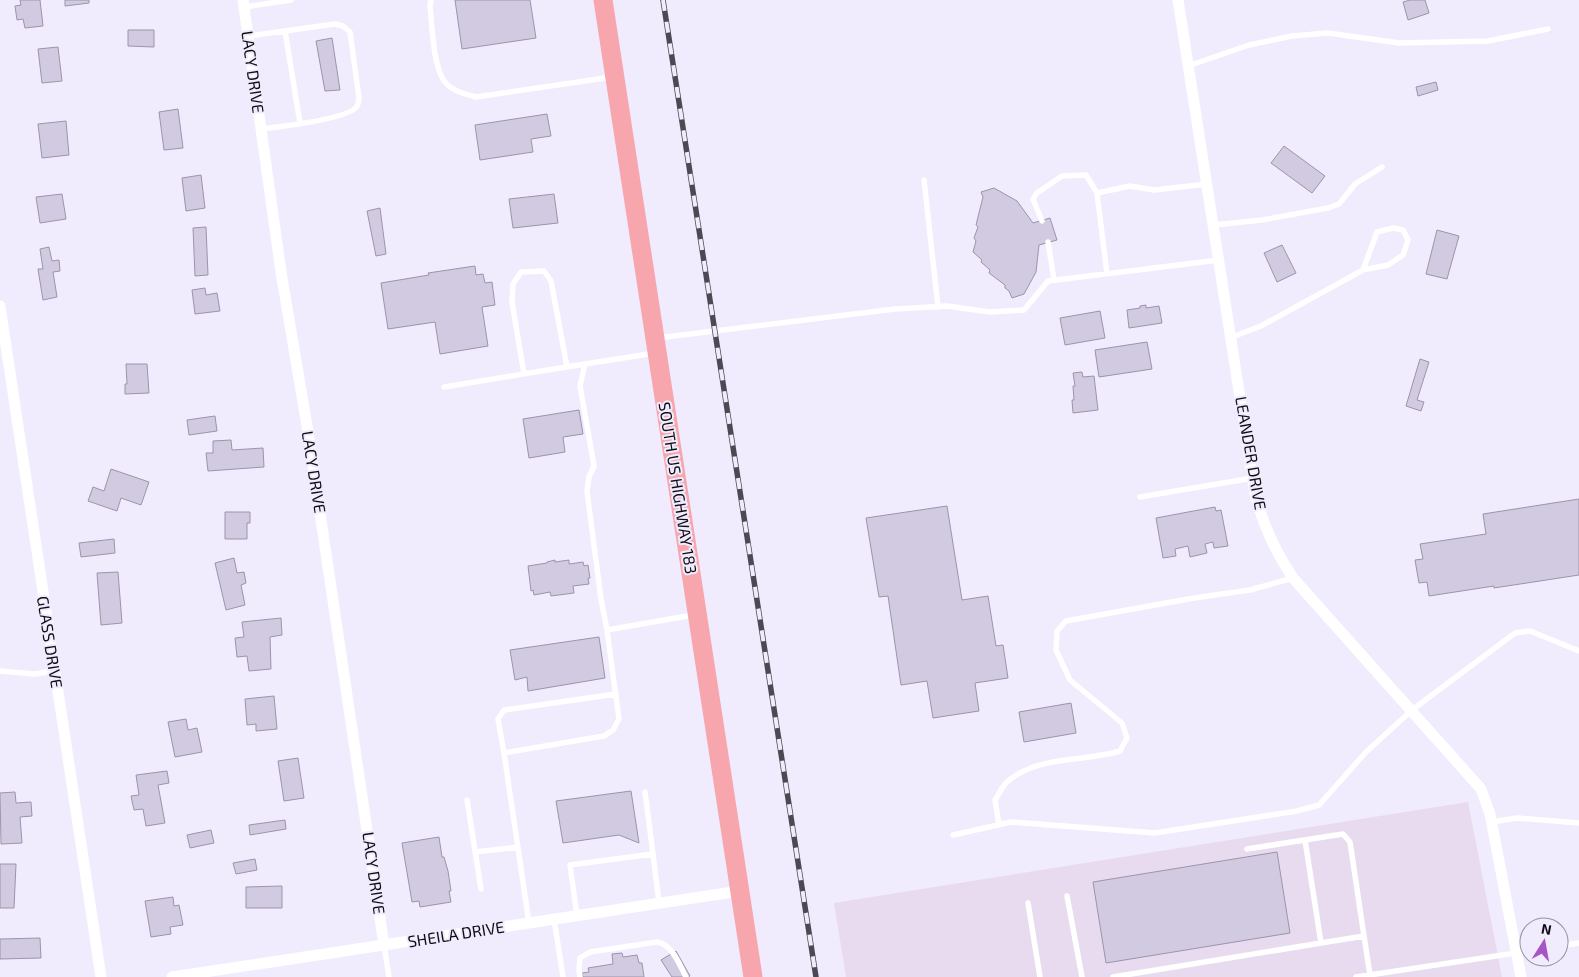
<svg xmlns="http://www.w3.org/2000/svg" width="1579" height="977" font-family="'Exo 2',sans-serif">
<rect width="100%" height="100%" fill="#f0ebfd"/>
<!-- industrial -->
<path fill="#e8dbef" d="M1468,802l34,175h-656l-12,-74z"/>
<!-- building -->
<path fill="#d1cae1" stroke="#9c95aa" d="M20,0h20l3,26 -18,2 -2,-9 -6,1 -2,-14 6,-1z
M65,0h24v3l-24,3z
M455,0h75l6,38 -74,11z
M1410,0h15l4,13 -21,7 -5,-18z
M128,30h26v17l-26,-1z
M332,38l8,52 -15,1 -9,-50z
M58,47l4,34 -20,2 -4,-34z
M1436,82l2,8 -20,6 -2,-9z
M178,109l5,39 -19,2 -5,-38z
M547,114l4,22 -20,3 2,13 -53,8 -5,-35z
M66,121l3,34 -27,3 -4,-34z
M1284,146l41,30 -13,17 -41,-30z
M201,175l4,33 -19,3 -4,-33z
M994,188l23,13 16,22 17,-5 7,22 -18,5 -3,27 -12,22 -12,4 -3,-7 -4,-3v-3l-16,-12 1,-3 -9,-8 1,-2 -9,-8 3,-11 -2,-3 4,-11 -2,-2 7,-28 -2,-5z
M62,194l4,25 -26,4 -4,-26z
M554,194l4,29 -45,5 -4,-29z
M380,208l6,46 -10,2 -9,-45z
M206,227l2,48 -13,1 -2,-48z
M1437,230l22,6 -12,43 -21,-5z
M1282,245l14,28 -19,9 -13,-29z
M49,247l3,14 7,-1 1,11 -7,1 4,25 -14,3 -5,-31h5l-3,-20z
M475,266l1,9 7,-1 2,9 7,-1 3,23 -13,2 6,39 -48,8 -5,-32 -47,7 -7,-46 48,-8 -1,-2z
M205,288l1,7 11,-2 3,18 -25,3 -3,-24z
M1146,305v3l13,-2 3,17 -33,5 -2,-18 13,-2v-2z
M1100,311l5,27 -40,7 -5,-27z
M1147,342l5,27 -53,8 -4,-27z
M1420,359l9,3 -12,38 7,2 -3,9 -15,-5z
M126,364h21l2,29 -24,1v-10h2z
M1082,372l1,5 11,-1 4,34 -25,3 -1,-13h2l-1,-14h2l-2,-13z
M579,410l4,24 -20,3 2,15 -36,6 -6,-39z
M215,416l2,15 -28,4 -2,-15z
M231,440l1,10 31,-2 1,19 -56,4 -2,-18h7v-12z
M111,469l38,13 -8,23 -20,-7 -4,13 -29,-10 5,-14 11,4z
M1579,499v76l-85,13v-2l-65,10 -2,-14 -8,1 -4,-23 8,-1 -3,-15 66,-10 -3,-20z
M947,506l15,94 26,-4 8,50 7,-1 5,33 -33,5 4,28 -46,7 -6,-37 -26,4 -13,-89 -9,1 -13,-79z
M1215,507l1,4 5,-1 7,36 -14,2 -1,-6 -8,2 2,9 -17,4 -2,-11 -13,3 1,7 -13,2 -7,-40z
M225,512h25v11h-3v16h-22z
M114,539l1,14 -34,4 -2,-14z
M234,558l3,15 7,-1 2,11 -5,2 4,20 -19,5 -11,-47z
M555,560v2l14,-2v4l14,-2 1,4 4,-1 2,13h-2l1,6 -16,2 1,7 -23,3 -1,-4 -16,3 -1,-5 -2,1 -3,-25 19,-3v-1z
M118,572l4,51 -21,2 -4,-52z
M281,618l1,17 -12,2 1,32 -22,2 -2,-15 -10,1 -2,-19 9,-1 -2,-15z
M599,637l6,41 -77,13 -1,-14 -12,3 -5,-30z
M274,696l3,33 -21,2v-7l-9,1 -2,-26z
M1071,703l5,30 -52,9 -5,-30z
M186,719l2,11 9,-2 5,24 -27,5 -7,-35z
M298,758l6,40 -20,3 -6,-40z
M167,771l2,12 -11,2 7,38 -19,3 -3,-17 -9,1 -3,-14 8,-1 -3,-20z
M631,791l8,52 -20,-8 -56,8 -7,-42z
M15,792l1,11 15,-1 1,14 -12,1 2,26 -21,1 -1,-51z
M285,820l1,9 -36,6 -1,-10z
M211,830l3,13 -24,5 -3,-13z
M439,837l3,20h2l4,14 3,20h-2l2,11 -31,5 -1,-6 -7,1 -10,-59z
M1277,852l13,81 -184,30 -13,-81z
M255,859l2,11 -21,4 -3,-11z
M0,864h16l-2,44h-14z
M282,886v22h-36v-21z
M173,897l1,9 5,-1 4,20 -13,2 1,7 -20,3 -6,-36z
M40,938l1,20 -41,1v-20z
M676,951l14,25 -2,1h-16l-11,-17z
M622,953l1,4 14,-2 2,8h3l2,14h-61l-1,-4 7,-1 -1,-4 25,-4 -1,-10z"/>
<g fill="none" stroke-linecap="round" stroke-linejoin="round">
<!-- service -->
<path stroke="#fff" stroke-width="5.5" d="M431,0l-1,6c2,19 3,57 13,73 6,11 21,15 33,18l136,-20
M244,7l47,-7
M285,31l15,92
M248,36l87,-12 8,2 7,6 9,66c-1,3 0,6 -2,8 -7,13 -79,21 -96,23
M1188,66l61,-21 43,-9 36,-3 71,10 89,-2 60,-12
M924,180l14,127
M1097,193l10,81
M1042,221l-9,-22 4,-6 25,-17 24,-1 11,18 33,-7 24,4 53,-6
M1214,225l48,-5 66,-12 11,-4 16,-20 27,-17
M1048,242l6,38
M1232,337l29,-11 102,-56 25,-5 15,-10 5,-15 -5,-10 -10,-2 -16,4 -14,38
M657,338l238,-29 52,-3 43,6 34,-2 24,-29 171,-21
M524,374l-12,-72 1,-18 8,-12 23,-1 7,10 16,86
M444,387l141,-23
M1140,497l113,-19
M607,630l-6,-31 -14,-108 2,-14 5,-11 -14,-80 5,-22 70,-11
M0,671l34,3 21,-3
M504,753l-6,-34 6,-9 112,-16
M467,800l14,89
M1492,822l25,-4 62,5
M999,825l-4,-25c4,-6 8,-15 13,-19 32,-26 76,-19 112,-30l7,-13 -5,-15 -52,-43 -14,-30 1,-19 9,-10 128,-23 56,-8 43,-12
M953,835l58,-13 144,11 142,-22 22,-6 47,-53 46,-42 103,-77 15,-2 49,20
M1305,840l16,103
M475,852l43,-5
M653,854l6,49
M1067,896l15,81
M1028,903l12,74
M577,916l-7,-51 83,-11 -8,-62
M554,919l9,58
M529,923l-25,-170 100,-17 9,-6 6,-11 -12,-89 86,-15
M1364,936l6,39
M384,945l5,32
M1559,946l20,-3
M580,977l-1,-8 1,-11 10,-6 67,-10c15,2 22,22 29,35
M1113,977l251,-41 -14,-94 -7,-8 -96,15
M1356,977l173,-26"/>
<!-- minor -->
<path stroke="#fff" stroke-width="11" d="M243,0l38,272 27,160 76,513
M1178,0l77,494c8,31 20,57 38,84l188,211 9,25 31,163
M0,306l101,671
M172,977l568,-86"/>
<!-- primary -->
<path stroke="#f7a6ae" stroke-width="19" d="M603,0l150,977"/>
<defs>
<path id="rail" d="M663,0l153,977"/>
</defs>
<!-- rail casing -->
<use href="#rail" stroke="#4c4953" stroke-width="5.5"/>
<!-- rail -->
<use href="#rail" stroke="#f0ebfd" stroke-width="4" stroke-dasharray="11" stroke-linecap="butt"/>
</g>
<g text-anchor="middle" stroke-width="4" stroke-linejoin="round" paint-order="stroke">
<!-- street labels -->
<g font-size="16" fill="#0f0d14" stroke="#f0ebfd">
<text transform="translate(253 72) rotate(82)" y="6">LACY DRIVE</text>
<text transform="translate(1251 453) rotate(80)" y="6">LEANDER DRIVE</text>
<text transform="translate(314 472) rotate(81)" y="6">LACY DRIVE</text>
<text transform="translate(678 488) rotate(81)" y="6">SOUTH US HIGHWAY 183</text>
<text transform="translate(50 642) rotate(81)" y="6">GLASS DRIVE</text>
<text transform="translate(374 873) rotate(82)" y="6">LACY DRIVE</text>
<text transform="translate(456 934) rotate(-9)" y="6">SHEILA DRIVE</text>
</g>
</g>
<!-- north arrow -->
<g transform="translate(1544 942) rotate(11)"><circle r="24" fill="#f0ebfd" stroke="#9692a0"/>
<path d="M0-4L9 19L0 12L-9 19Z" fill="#a754c4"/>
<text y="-8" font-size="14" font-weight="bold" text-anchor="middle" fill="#0f0d14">N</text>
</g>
</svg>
